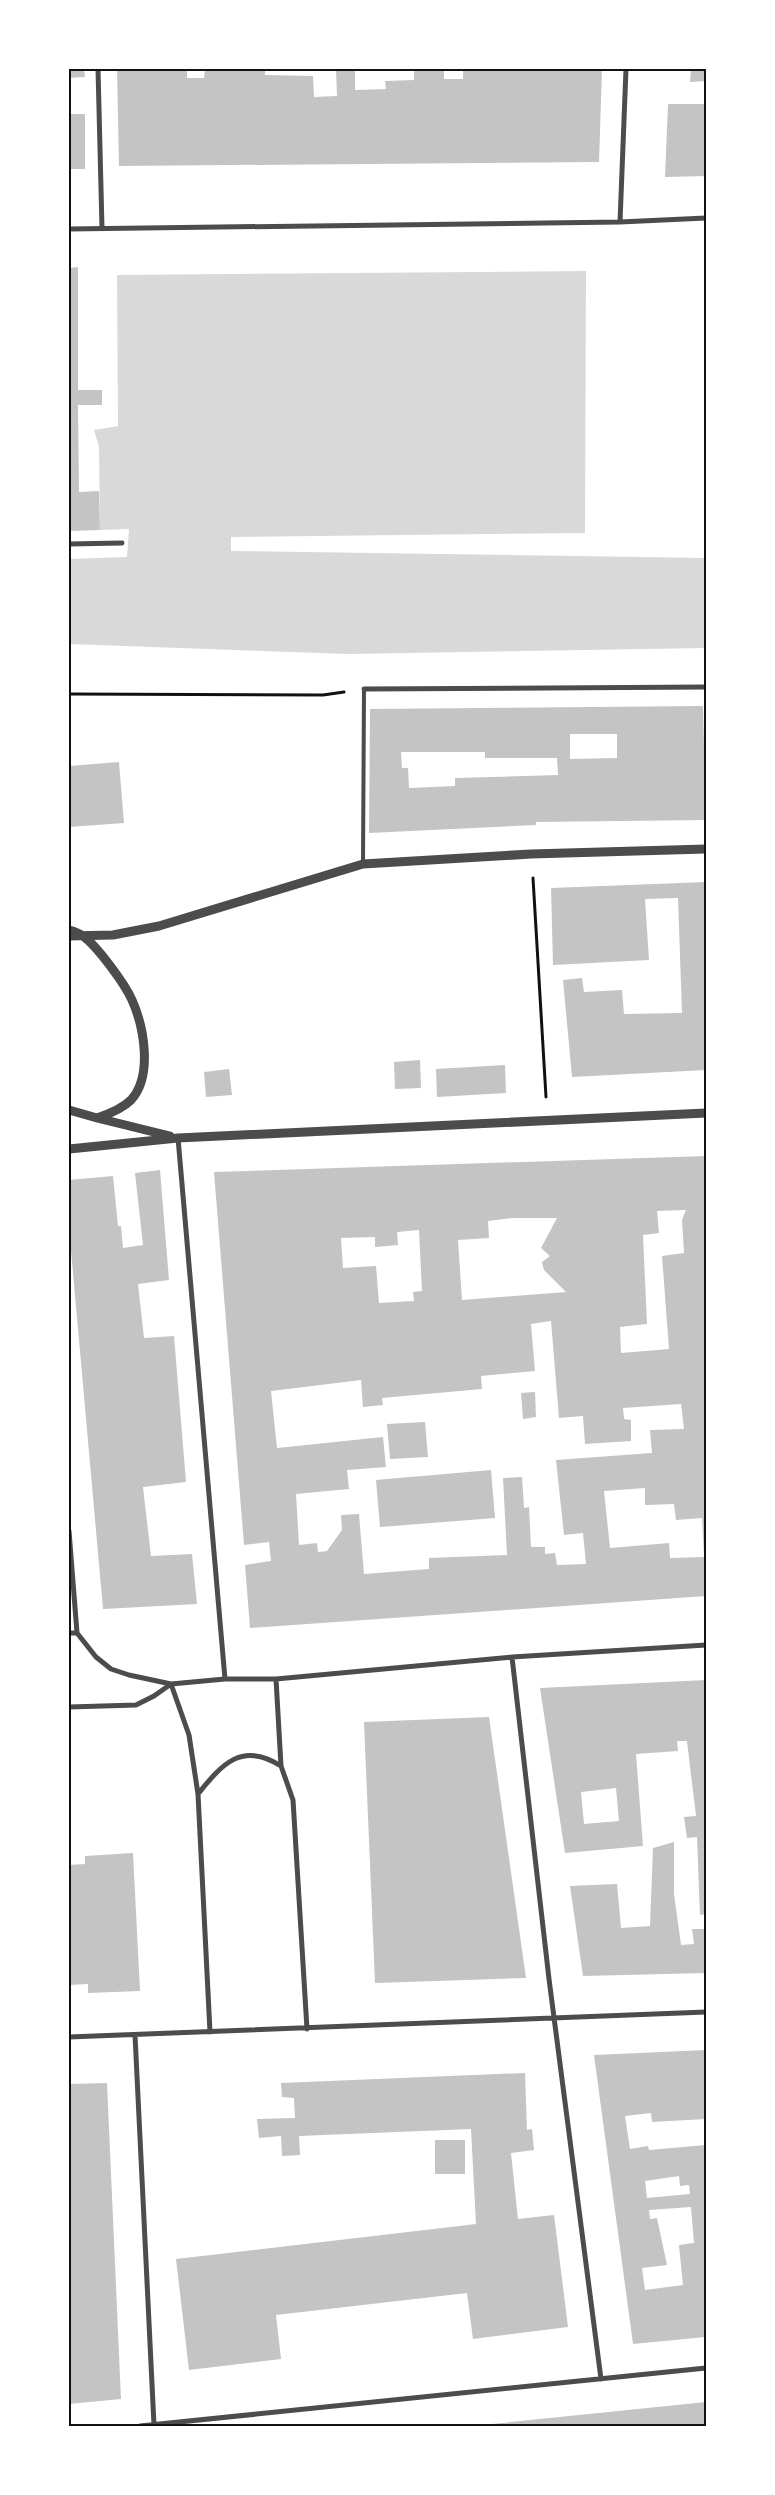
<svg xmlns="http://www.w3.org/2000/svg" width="775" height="2495" font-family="'PT Sans',sans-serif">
<rect width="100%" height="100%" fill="#fff"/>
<!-- water -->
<path fill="#d9d9d9" d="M586,271l-1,262 -354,4v14l475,7v90l-358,6 -279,-10v-85l58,-2 2,-28 -29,1 -1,-83 -5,-17 24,-4 -1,-151z"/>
<!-- building -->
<path fill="#c4c4c4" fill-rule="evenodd" d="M69,69h15l1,8 -16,1z
M117,69h70v9h17l1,-9h60v6l48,1 1,21 23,-1 -1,-27h19v21l31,-1 -1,-8 29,-1v-10l30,-1v10h19v-10h139l-3,93 -480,4z
M691,69h15v12l-16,1z
M668,104h38v72l-41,1z
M69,114h16v55h-16z
M78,267v123h24v15h-24l1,87 20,-1 1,39 -31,1v-263z
M703,706l3,114 -170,2v3l-167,8 1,-124zM570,734h47v24l-47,1zM401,752h84v6h72l1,17 -103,3v8l-46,2 -1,-20h-6z
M119,762l5,61 -55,4v-61z
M706,882v188l-134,7 -9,-97 19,-2 2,14 38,-2 2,24 58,-1 -4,-115 -33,1 4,61 -96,5 -2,-77z
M420,1060l1,28 -26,1 -1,-27z
M505,1065l1,28 -69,4 -1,-28z
M229,1069l3,26 -26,2 -2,-25z
M706,1156v440l-456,32 -5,-63 26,-4 -2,-19 -25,3 -30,-373zM686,1210l-4,10 2,33 -22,3 7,93 -48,4 -1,-26 27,-3 -4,-89 16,-2 -2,-22zM513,1218h44l-16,30 9,8 -8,6 2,8 22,22 -104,8 -4,-60 31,-2 -1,-17zM419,1230l3,61 -9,1 1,9 -35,2 -3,-37 -33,2 -2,-30 34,-1v10l23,-2 -1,-13zM551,1321l8,97 24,-2 2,28 46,-3v-21l-7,-1 -1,-11 58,-4 3,25 -34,1 2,23 -96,7 8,75 19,-2 3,31 -29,1 -2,-12 -10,1v-7h-14l-2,-40 -5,1 -2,-31 -19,1 4,77 -78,3v11l-65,5 -5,-60 -18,1 1,15 -15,21 -9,1 -1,-9 -18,2 -3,-51 53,-5 -2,-19 39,-3 -3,-30 -106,11 -6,-57 90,-11 2,27 20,-2 -1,-7 100,-9 -1,-13 54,-5 -4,-47zM645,1488v17l29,-1 2,16 26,-2 2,39 -34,1 -1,-15 -59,5 -6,-57z
M160,1170l9,110 -31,4 6,54 30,-2 12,146 -43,5 8,69 41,-2 5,50 -94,5 -34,-381v-48l44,-4 5,50h3l2,22 20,-3 -8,-72z
M535,1392l1,25 -13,2 -2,-26z
M425,1422l3,35 -38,2 -3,-35z
M491,1470l4,48 -115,9 -4,-47z
M706,1680v234l-6,1 -3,-78 -10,1 -3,-21 12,-1 -9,-75h-10l1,10 -42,3 7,92 -78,7 -25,-165zM616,1788l3,33 -35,3 -3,-32z
M489,1717l37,261 -151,5 -11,-261z
M674,1842v52l7,51 13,-1 -2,-15h14v44l-123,3 -13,-90 47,-2 4,44 29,-2 3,-78z
M133,1853l7,138 -52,2v-9l-19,1v-120l16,-1v-8z
M706,2050v69l-54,3 -1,-9 -26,3 5,33 18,-3 1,4 57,-5v192l-73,7 -39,-289zM679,2176l1,10 9,-1 1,9 -43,4 -2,-17zM691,2207l3,36 -15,2 4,40 -38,5 -3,-22 25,-3 -10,-47 -7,1 -1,-9z
M525,2073l2,57 5,-1 2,21 -23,3 7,66 36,-4 14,112 -95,12 -6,-46 -191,22 5,44 -92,11 -13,-111 300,-35 -5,-95 -172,7 1,19 -18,1 -1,-20 -22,2 -2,-19 38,-1 -1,-20 -12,-1 -1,-14z
M107,2083l14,316 -52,5v-320z
M435,2140h30v34h-30z
M706,2402v24h-224v-1z"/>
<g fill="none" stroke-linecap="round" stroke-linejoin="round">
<!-- path -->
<path stroke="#111" stroke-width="3" d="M69,694l254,1 21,-3
M533,878l13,219"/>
<!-- service -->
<path stroke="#4c4c4c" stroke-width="4" d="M363,864l1,-175"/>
<!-- minor -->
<path stroke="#4c4c4c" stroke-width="5" d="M98,69l4,159
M620,222l6,-153
M69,229l551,-7 86,-4
M69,544l53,-1
M364,689l342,-2
M178,1138l47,541
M69,1531l8,102 19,24 15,12 18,6 42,9 18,51 9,59 12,238
M69,1633h8
M512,1657l37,322 52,400
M276,1679l5,87 12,34 14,229
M69,1707l67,-2 18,-9 17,-12 54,-5h51l236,-22 194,-12
M198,1794c24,-30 44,-53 83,-28
M135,2035l19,390
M69,2037l637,-25
M140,2426l566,-58"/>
<!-- tertiary -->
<path stroke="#4c4c4c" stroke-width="9" d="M69,930c4,1 10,3 14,6 14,10 42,48 49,64 12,27 21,76 -1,100 -9,9 -22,14 -34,18l-28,-8
M69,936l44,-1 46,-9 204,-62 168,-10 175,-5
M97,1118l73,18
M69,1149l109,-11 528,-25"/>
</g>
<!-- border -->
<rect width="775" height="2495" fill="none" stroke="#ffffff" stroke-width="140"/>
<rect x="70" y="70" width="635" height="2355" fill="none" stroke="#111" stroke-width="2"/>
</svg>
